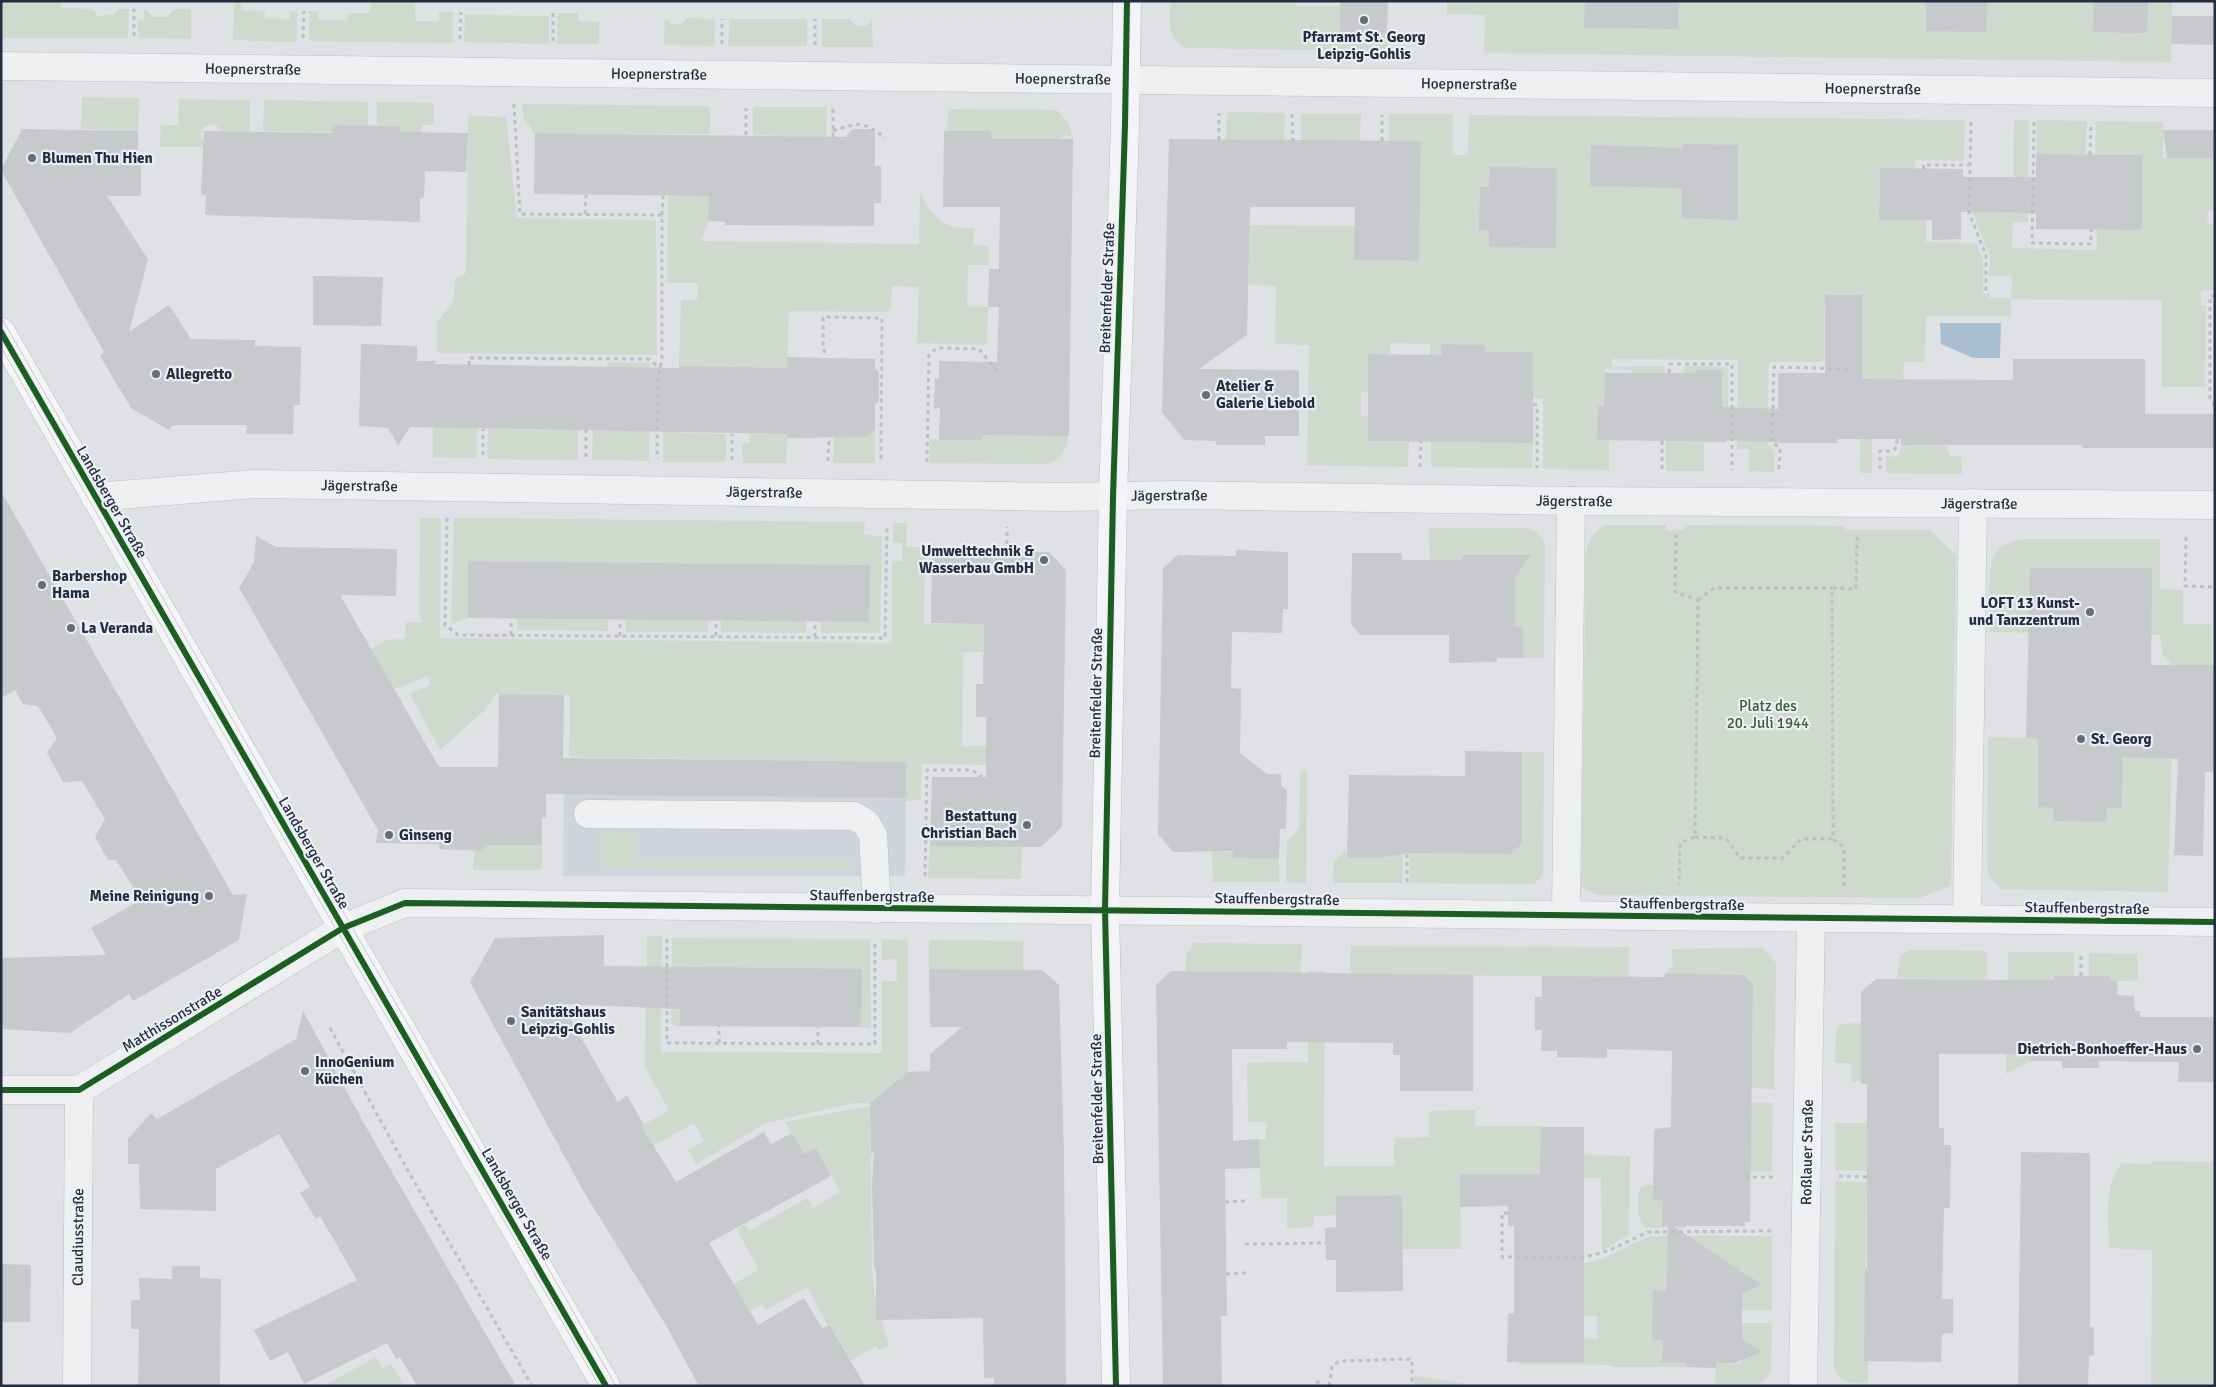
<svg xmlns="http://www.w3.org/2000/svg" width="2216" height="1387" font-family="Signika,sans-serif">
<rect width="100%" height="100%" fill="#dfe1e4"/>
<!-- built -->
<path fill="#d0d4db" d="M564,758l342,4 -1,114h-342z"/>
<!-- green -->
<path fill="#cfd9ce" d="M1,1h61v7l31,1 4,7 16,-1 5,-6h11l-1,29h-127z
M234,1h7l1,9 23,1v7l25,1v-8h7v31l-64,-2z
M370,1h44l2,20h23v-9h14v31l-144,-2v-30h9v9h29l1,-7h22z
M1170,1h126v5h44v27l47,1v17l-201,-3c-20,-9 -16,-29 -16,-47z
M1447,1h725l-1,61 -687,-9 1,-38 -38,-1z
M144,9h3l5,8h16l5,-8h18v30l-53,-1v-17l6,-1z
M558,13h20v8l21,1v22h-42z
M465,15l84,1v28l-85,-2z
M665,18l6,6h11l5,-6 28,1 -1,27 -50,-1z
M730,19h77v27h-79z
M822,19h27l8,7h9l6,-7 1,28h-51z
M82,97l57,1 -1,33 -57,-2z
M179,99l71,1v31h-29l-4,-5 -6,-2 -7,3 -3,6v7l6,4v3h-47l1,-22h17z
M264,100l104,2v27l-11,-4h-24l-1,7 -69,-1z
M377,102l57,1v22h-12l-1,8h-21v-7l-23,-1z
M522,104l188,2v28l-175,-1 -11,-13z
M753,107h74l-1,30 -73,-2z
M948,109l109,1 13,15 1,13 -5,-4 -5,5h-70v-8h-44z
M1227,112l58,1 -1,28 -58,-1z
M1301,114h60l-1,27h-59z
M1389,114h64v41h15l1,-40 496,5 -1,41 -49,-1v9l-35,-1 -1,51 47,1v22l50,1 7,17v33l7,1v4h21l1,-22h-23l1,-20 -17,-42 -1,-36 41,35 1,-93h15l-1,103 -15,-1 -1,26 85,2v-21h45v-74l-47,-1 1,-33 67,1v36h50l2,2 -1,51h-6l-1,12 8,1v66l-14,1v14h5l-1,82h-43v-87l-151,-1v17h-85l-1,46h-21l-1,18 -30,-1 -1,94h-12l2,-177 -37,-1 -1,67h-55l-2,81 8,8 -1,21 -25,-1v-22h-12l1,-89 -126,-1v8l53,-1v8l-33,-1v-3l-27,-1 -1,37h-6l-1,34h12v30l-66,-1v-70l-10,-1v-46h-48v-7l-43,-1v11h-12v-11l-39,-1 -1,11h-22v37l-7,2v23l7,1v24l41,1 -1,25 -101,-2 2,-120 -34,-1 1,-58 -28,-1 2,-60 105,1 -1,34 65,1 2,-119h-32z
M468,116l38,1 11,101 139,2 1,135 -220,-2v-30l17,-22 1,-22 11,-6z
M2037,120l50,1 -2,33h-49z
M920,193c12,24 25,37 53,35l1,17 15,1v19h-21l-1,41 21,1 -1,38 -70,-2 2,-56 -27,-1 -1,21 -5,5 -97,-1 -2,57 -108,-2 2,-66h16l1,-17h-31l1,-87h41l-1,25 -7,20 218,3z
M608,362l42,1 -1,98 -57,-1 1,-30z
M1684,366l44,1v40h-6v-37h-27v4h-12z
M663,379l16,1v53l47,1v28h-63z
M433,427l44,1v30l-44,-1z
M488,429l90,1v30l-91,-1z
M875,430v33h-42l1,-27 31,1z
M750,434h37l-1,29h-43l-1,-20h8z
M982,435l86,1c-2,15 -7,23 -22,28l-116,-1v-24l52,1z
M1666,441l38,1v29h-38z
M1431,442l102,1 -1,25 -101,-1z
M1901,445l45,1 5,10h10l1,18 -76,-1v-17l12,1z
M420,518h21l-1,120 452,5v-82h10v-18l-9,-1v-19h14l-1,24h17l2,10 -1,67h60l-1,28 -41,1h21l-1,93h24v19l-64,-1 -1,36 -15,1v-39l-337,-5 1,-61 -6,-1 -68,-1 -10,15 -46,41 -30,-56 20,-9 -2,-9 -43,17 -14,-43 15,-10 19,-1 1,-17h17l-4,-8z
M454,518l411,4 -1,13 18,1 -2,97h-59l-1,-11h49v-57l-400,-4 -1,57 -17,6z
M1605,525h61v5h18v-5l161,1 1,4h84l26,25 -5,330 -31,13 -324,-3 -15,-9 5,-333c3,-14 7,-20 19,-28z
M1429,528h98c9,3 13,7 18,15l-1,115h-21v-31h-8l-1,-72h-11l-4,5 -10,-5h-27v5h-32z
M2022,539h138v50l23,1v34h28l1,41h-40l-9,-10 -3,-20 -170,-3c0,-20 -6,-70 10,-84 6,-5 14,-7 22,-9z
M517,619l91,1v11l-91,-1z
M626,620h82v12h-82z
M721,621h85l1,12 -86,-1z
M1988,737l51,1 14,70 1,13 52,1 1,-14 15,-1 2,-69 48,3 -4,151 -167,-3 -12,-13 -2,-11z
M1522,752h22l-1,123 -9,9 -124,-1v-30l101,1 11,-10z
M1300,772h7l-1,111 -20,-1 1,-40 12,-13z
M601,832h34l1,28 221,2 -1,8 -256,-2z
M484,845h58v25h-69l1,-19 10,-1z
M930,846h92l-1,33 -93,-1z
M1346,849l1,9h39v-5h17l-1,30h-69l1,-21z
M1212,852h21v6l46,1v23h-66z
M647,936h15l-1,116 221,1v-72h15v-22l-15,1v-21l26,1v132l-38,31h-16l-88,20 -70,41 -8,-14 16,-9 -10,-18 -48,27 -11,-20 34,-20 -24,-43z
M672,938l198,1 1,90 -10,-2v-58l-181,-1 -1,58 -8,-1z
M929,940l94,1v29l-94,-1z
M1195,943l107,1 -1,29 -115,-2v-17z
M1351,946l278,1v30l-279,-3z
M1762,948l14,15 -2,126 -23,-1 2,-104 -9,-9 -79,-2 8,-7 -1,-17z
M1909,950l78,1v28l-90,-1 3,-22z
M2008,952h66v24l-20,4h-24v81l-24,13z
M2089,953l48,1 1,24 -4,3h-24l-1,-5h-20z
M1309,971h16l-1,195h70v-28l35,-1v-26l46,-1v16h66v27l89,3 -1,79 -27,15 -1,-72h-17v-3l-124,-1 1,75h-58l-2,-54 -65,1v19l-22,1 -1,11 -26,1v-30h-26l-2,-59h7v-17h-18l-1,-59 61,-1z
M1861,1023v58l-10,1v-19h-16l1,-33 6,-6z
M1688,1102l85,1 -1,68 -26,1 5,-19v-21z
M870,1106l2,162 3,29 14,49 -10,4 -3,-4 -57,32 3,-12 24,-15 -15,-26 -3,1 -21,-39 -41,23 -4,-6 -21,12 -8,-32 26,-14 -22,-40 8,-6 4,7 58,-33 6,10 27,-16 -24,-44 -12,6 -19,-32z
M1835,1123h32v48l-32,-1z
M2153,1161l62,1v224h-64l1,-136 -43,-2c0,-27 -6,-62 13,-85l31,1z
M1835,1181l32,1 -3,178 4,1v22c-19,0 -26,3 -34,-16z
M1646,1185h8l-1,15h10v26h23v2h-40c-10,-7 -9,-30 -6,-40z
M1655,1236h117v74h-30l-1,-16 8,-4 1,-14 -9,-6h-75l-1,21 -11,-1 5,36h-7v14l11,1 -1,21 24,1v4h-73l-5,-2 -88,-1 -6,-2h70v-24l13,1v-23h-13v-22l-42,-32c18,0 41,4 59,-3 18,-7 34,-19 54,-23z
M1741,1323h31l-1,44 -4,12 -8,5h-44l1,-21 25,1 1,-3 7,-3v-14l-7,-5z
M376,1357l7,11 8,-4 13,21 -81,1z
M1414,1376l49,7v3h-49z"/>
<!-- water -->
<path fill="#aabed2" d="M1940,323h61l-1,35h-27l-32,-14z"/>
<!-- building -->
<path fill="#c7c9cc" d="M1340,1h48l-1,33 -47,-1z
M1585,1h94l-1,28 -94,-1z
M1926,1h61l-1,31 -60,-1z
M2094,1h54l-1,32 -54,-1z
M2172,16h43v29l-44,-1z
M333,125l67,1v6l68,1 -2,39 -41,-1 -1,27h-4v24l-215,-7 1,-20 -5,-1 3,-63 128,2z
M22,129l116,2v29h3v36h-34l41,63 -19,73 40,-27 22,34 64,1v6l46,1 -1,58h-6l-1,29h-47l1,-9h-74l-4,5 -38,-22 -31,-52 4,-4 -103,-182z
M853,129h22v37h6v37h-7v23l-149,-1v-3l-17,-1 1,-25 -175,-2 1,-61 311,4z
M2163,130h51v28h-47z
M944,131h47v8h82l-4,297 -87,-1v5h-43l1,-32 -6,1 1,-31h4v-17l58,1 2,-55h-11l1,-38h10l1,-62h-57z
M1169,139l252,2 -2,120 -65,-1 1,-53h-105l-3,128 -48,34 100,1v66h-34v9h-49v-4l-32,-1 -22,-28z
M1683,144l55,1v75l-56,-2v-30l-92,-2 1,-41 92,3z
M2036,154l106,1v75l-106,-1v-16l-75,-1v27l-29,1v-20h-53l1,-52 83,1v8h73z
M1490,167l67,1 -1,80 -67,-1v-17h-10l1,-43h9z
M313,276l70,1 -2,49 -68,-1z
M1825,295h37v84l151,1v-21h132v55h69v34h-132v-3h-181v-6h-63v4h-55l-56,-3v2l-130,-2 1,-34h6l1,-33h90v-3h27v37l56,2v-36h47z
M361,344l56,2v15h19l-2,3 245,4v-2l108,2v-11l88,2v9l4,4v29l-4,3v26l-10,7 -79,1 1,-4 -377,-7 -12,19 -10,-18 -29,-2z
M1441,344l44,1v7h48v91l-165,-2v-87l74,1z
M1,491l232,404 14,-1 -8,46 -106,61 -4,-7 -59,39 -69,-4v-71l105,-3 -15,-27 50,-28 -25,-40h-8l-13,-23 10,-18 -23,-38 -19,1 -16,-29 10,-15 -19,-32 -15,-2 -8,-14 -14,8z
M256,536l20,11 121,2 -1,47 -56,-1 99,172h59l1,-73 65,1 -1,63 343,4v36l-360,-4v24l-4,-1v28h-58v6l-45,-2v-5l-63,-1 2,-13 -139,-242 15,-26z
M932,550l117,2 17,18 -4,257 -21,20 -111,-1 2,-69h54v-60h-10v-33h7l1,-60 -53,-1z
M1236,550l52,2v57h-5l-1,24 -50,-1 -1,56 10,1 -1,64 27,21h14v11l6,5 -1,39h-6l-1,30 -47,-1 1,-7 -60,1 -15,-18 5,-266 15,-13 58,1z
M1352,553h50v7h60v-5h69l-16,23v49h8v31h-26v4l-48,1v-28h-89l-9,-11z
M468,561l402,4 -1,57 -401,-4z
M2030,568h122l-1,97h64v107h-10l-2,84 -29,-1 4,-96 -55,-2 -1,51h-15l-1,14 -52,-1 -1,-13 -15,-1v-69h-12z
M1465,751l57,1v92l-11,10 -101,-1 -31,5h-32l2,-83 116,1z
M604,935v31l258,3 -1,58 -182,-1 1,-17 -118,-5 56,98 9,-7 17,30 -3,1 35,56 88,-50 7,12 21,-11 12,21 12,-6 15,28 -122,67 49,82 46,-27 18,30 8,-3 35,61h-166l-32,-59 -86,-140 -111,-205 25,-44z
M929,969l113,1 17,15 5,168 2,233h-72v-8h-10l-1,-60 -107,2v-52h-2l-2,-83 2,-33 -3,2 -1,-51 38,-31 22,-1v-17l32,-27h-32z
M1170,971l303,4v116h-73v-36h-7v-12l-106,-1v7h-55l1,92 26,-2 1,29 -35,1 2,147h-6l1,70h-59l-7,-401z
M1665,973l79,2 9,9 -3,238h-5v4h-72l88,58 -19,10v45l20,13 -27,11h-19v5l-30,-1v-4l-24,-1 1,-21 -11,-1 1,-50 13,1 2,-65h-6l1,-26h-10l1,-71 17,-2 1,-76 -65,-2v9l-50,-1v-6h-16l1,-21h-7v-33h7v-21l122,1z
M2054,976h56v5h8l-1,14 17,1 1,15h5v6h75v65h-37l1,-20 -80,-1v7h-37v-7h-32v-7h-91v74h5v17h7l-1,63h-6l-2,91h11v34l-11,1 -1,28 -77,-1 1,-92h2v-185h-6v-92l15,-13 178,1z
M303,1011l63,116 150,259h-99l-17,-29 -4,2 -9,-16 -83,41 -16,-32 -18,9 -16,-31 103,-50 -37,-64 -4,3 -16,-26 10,-6 -31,-53 -63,35v42l-76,-2 -1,-45h-11v-25l23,-26 6,6 139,-80z
M1541,1127h43v235h-77l1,-48 6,-1v-87h-6v-20l-48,1v-33h80z
M2021,1152l69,1v173l4,2v27l-5,1 -1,30h-70z
M1402,1195l1,96 -67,1v-32h-10l-1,-32 11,-1v-31z
M1,1264l30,1 -1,57h-29z
M172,1266h28v12l21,1 -1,107h-82l1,-57h-8v-29h9l-1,-22 33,1z"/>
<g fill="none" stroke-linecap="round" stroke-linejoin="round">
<defs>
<g id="minor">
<path id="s1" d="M1,66l2214,27"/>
<path id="s2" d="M95,497l160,-13 807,13 115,-2 394,6 644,4"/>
<path d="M588,814l266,2 12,7 7,12 4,74"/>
<path d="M1566,915l5,-414"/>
<path d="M1967,918l6,-415"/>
<path d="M1,1090h78l264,-162 62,-25 1810,19"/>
<path id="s3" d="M77,1386l2,-296"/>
<path id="s4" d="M1803,1386l8,-468"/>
</g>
<path id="major" d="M1,332l605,1054
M1116,1386l-11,-476 8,-413 12,-372 2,-124"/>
</defs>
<!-- minor casing -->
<use href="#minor" stroke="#bdbfc2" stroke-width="29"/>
<!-- major casing -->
<use href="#major" stroke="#babec2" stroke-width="29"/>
<!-- path -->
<path stroke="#bebfc4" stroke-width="3" stroke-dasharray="4 4" stroke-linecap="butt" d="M2214,1l1,3
M134,36v-27
M303,38l1,-27
M460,39l1,-27
M553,41v-28
M722,44v-25
M815,45v-26
M514,104l6,110 142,1v143l-4,22 -1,79
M1292,114l1,27
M1971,122l-2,91 17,42v37l3,1
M2034,122l-2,121 59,1v-15
M833,131c26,-9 30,-10 52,7
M746,135v-27
M833,137v-30
M1219,140v-27
M1382,141v-26
M2090,155l1,-31
M1924,169l-1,-4h47
M585,214l1,-19
M662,215l1,-19
M2215,296h-5v103l5,7
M825,353l-2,-6v-30l59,1 -1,143
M469,365v-7l179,1 12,9
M1669,373l1,-9h62v106
M1533,405h4v63
M1662,441v29
M483,455v-26
M586,457v-27
M732,460v-26
M828,461l1,-22
M927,462l2,-107 8,-7 42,1 18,22
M1420,467l1,-25
M1779,469l1,-21 -8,-6 2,-75 78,2
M1880,469v-18h12l5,-4v-8
M447,518l-2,107 13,10 427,3 2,-111
M1676,534l-1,58 23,8 -3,237 -15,6 -1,42
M2186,537l-1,49 30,1
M1007,552v-25
M1698,600l16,-12h118
M511,635v-16
M620,636v-16
M716,636v-16
M815,637v-16
M1695,837l31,1 14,20h43l18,-19h32
M1407,854v28
M925,876l2,-106h45l10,7
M1844,886v-39l-11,-8 -1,-251 24,1 1,-53
M667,939v104l208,1v-103
M2081,976v-24
M330,1028l77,141 125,217
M719,1043v-17
M818,1044v-17
M1839,1176l28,1
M1745,1177h30
M1225,1202l20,-1
M1508,1213h-6v44h83l25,-7 38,-18 125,-1
M1245,1244l81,-1
M1226,1274l20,-1
M1316,1381l7,5
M1329,1386l3,-19 7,-6 73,-2v27"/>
<!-- minor -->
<use href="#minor" stroke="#eeeff1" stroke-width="28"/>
<!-- major -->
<use href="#major" stroke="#f3f4f5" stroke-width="28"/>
<!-- tram -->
<path stroke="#c7c9cc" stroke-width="1" d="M1,317l615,1069
M1,347l598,1039"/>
<defs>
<path id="cycleway" d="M1,332l605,1054
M1,1090h78l264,-162 62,-25 1810,19
M1116,1386l-11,-476 8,-413 12,-372 2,-124"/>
</defs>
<!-- cycleway casing -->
<use href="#cycleway" stroke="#ebeff5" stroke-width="9"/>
<!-- cycleway -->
<use href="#cycleway" stroke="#1b5e20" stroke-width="6"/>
</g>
<!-- markers -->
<g fill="#666d78" stroke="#ebeff5" stroke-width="2">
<circle cx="1364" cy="20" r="5"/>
<circle cx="32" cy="158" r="5"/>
<circle cx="156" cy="374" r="5"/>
<circle cx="1206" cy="395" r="5"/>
<circle cx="1044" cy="560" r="5"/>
<circle cx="42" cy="585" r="5"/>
<circle cx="2090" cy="612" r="5"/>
<circle cx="71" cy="628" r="5"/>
<circle cx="2081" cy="739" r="5"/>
<circle cx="1027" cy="825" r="5"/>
<circle cx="389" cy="835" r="5"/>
<circle cx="209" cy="896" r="5"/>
<circle cx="511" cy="1021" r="5"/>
<circle cx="2197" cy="1049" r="5"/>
<circle cx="305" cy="1071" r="5"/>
</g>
<g text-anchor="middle" stroke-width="4.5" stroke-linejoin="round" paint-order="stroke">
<!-- poi labels -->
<g font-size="15" font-weight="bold" fill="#252e3e" stroke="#ebeff5" text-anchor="start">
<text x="1364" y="42" text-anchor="middle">Pfarramt St. Georg<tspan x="1364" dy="17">Leipzig-Gohlis</tspan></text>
<text x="42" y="163">Blumen Thu Hien</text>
<text x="166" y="379">Allegretto</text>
<text x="1216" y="391">Atelier &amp;<tspan x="1216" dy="17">Galerie Liebold</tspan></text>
<text x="1034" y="556" text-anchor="end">Umwelttechnik &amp;<tspan x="1034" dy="17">Wasserbau GmbH</tspan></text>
<text x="52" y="581">Barbershop<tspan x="52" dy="17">Hama</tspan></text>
<text x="2080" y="608" text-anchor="end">LOFT 13 Kunst-<tspan x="2080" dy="17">und Tanzzentrum</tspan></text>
<text x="81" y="633">La Veranda</text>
<text x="2091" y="744">St. Georg</text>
<text x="1017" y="821" text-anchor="end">Bestattung<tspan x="1017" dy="17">Christian Bach</tspan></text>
<text x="399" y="840">Ginseng</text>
<text x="199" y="901" text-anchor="end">Meine Reinigung</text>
<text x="521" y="1017">Sanitätshaus<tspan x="521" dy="17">Leipzig-Gohlis</tspan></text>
<text x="2187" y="1054" text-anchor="end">Dietrich-Bonhoeffer-Haus</text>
<text x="315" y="1067">InnoGenium<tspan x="315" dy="17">Küchen</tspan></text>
</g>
<!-- street labels -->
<g font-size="15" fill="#252e3e" stroke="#ebeff5">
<text dy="5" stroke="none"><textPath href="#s1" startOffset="252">Hoepnerstraße</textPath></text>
<text dy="5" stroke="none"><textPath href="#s1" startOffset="658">Hoepnerstraße</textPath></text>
<text dy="5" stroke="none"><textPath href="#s1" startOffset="1062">Hoepnerstraße</textPath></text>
<text dy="5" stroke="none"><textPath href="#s1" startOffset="1468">Hoepnerstraße</textPath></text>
<text dy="5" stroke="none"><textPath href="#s1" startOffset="1872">Hoepnerstraße</textPath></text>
<text transform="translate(1107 288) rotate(-88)" y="5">Breitenfelder Straße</text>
<text dy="5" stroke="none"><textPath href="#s2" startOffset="265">Jägerstraße</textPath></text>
<text dy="5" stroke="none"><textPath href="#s2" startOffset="670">Jägerstraße</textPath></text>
<text dy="5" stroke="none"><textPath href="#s2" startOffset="1075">Jägerstraße</textPath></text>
<text dy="5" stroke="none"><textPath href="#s2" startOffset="1480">Jägerstraße</textPath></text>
<text transform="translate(112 502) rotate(60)" y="5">Landsberger Straße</text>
<text dy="5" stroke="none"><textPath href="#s2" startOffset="1885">Jägerstraße</textPath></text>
<text transform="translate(1096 693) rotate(-89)" y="5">Breitenfelder Straße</text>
<text transform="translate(314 853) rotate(60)" y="5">Landsberger Straße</text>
<text transform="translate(872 896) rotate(1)" y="5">Stauffenbergstraße</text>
<text transform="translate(1277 899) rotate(1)" y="5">Stauffenbergstraße</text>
<text transform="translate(1682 904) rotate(1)" y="5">Stauffenbergstraße</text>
<text transform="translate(2087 908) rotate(1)" y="5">Stauffenbergstraße</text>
<text transform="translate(172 1019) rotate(-31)" y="5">Matthissonstraße</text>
<text transform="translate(1097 1099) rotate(-91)" y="5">Breitenfelder Straße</text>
<text dy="5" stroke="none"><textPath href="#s4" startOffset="234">Roßlauer Straße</textPath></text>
<text transform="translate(517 1204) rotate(60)" y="5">Landsberger Straße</text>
<text dy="5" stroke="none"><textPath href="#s3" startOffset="149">Claudiusstraße</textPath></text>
</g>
<!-- park labels -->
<g font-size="15" fill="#395b31" stroke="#ebeff5">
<text x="1768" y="711">Platz des<tspan x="1768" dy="17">20. Juli 1944</tspan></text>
</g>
</g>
<!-- border -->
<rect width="2216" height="1387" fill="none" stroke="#252e3e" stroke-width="5"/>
</svg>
